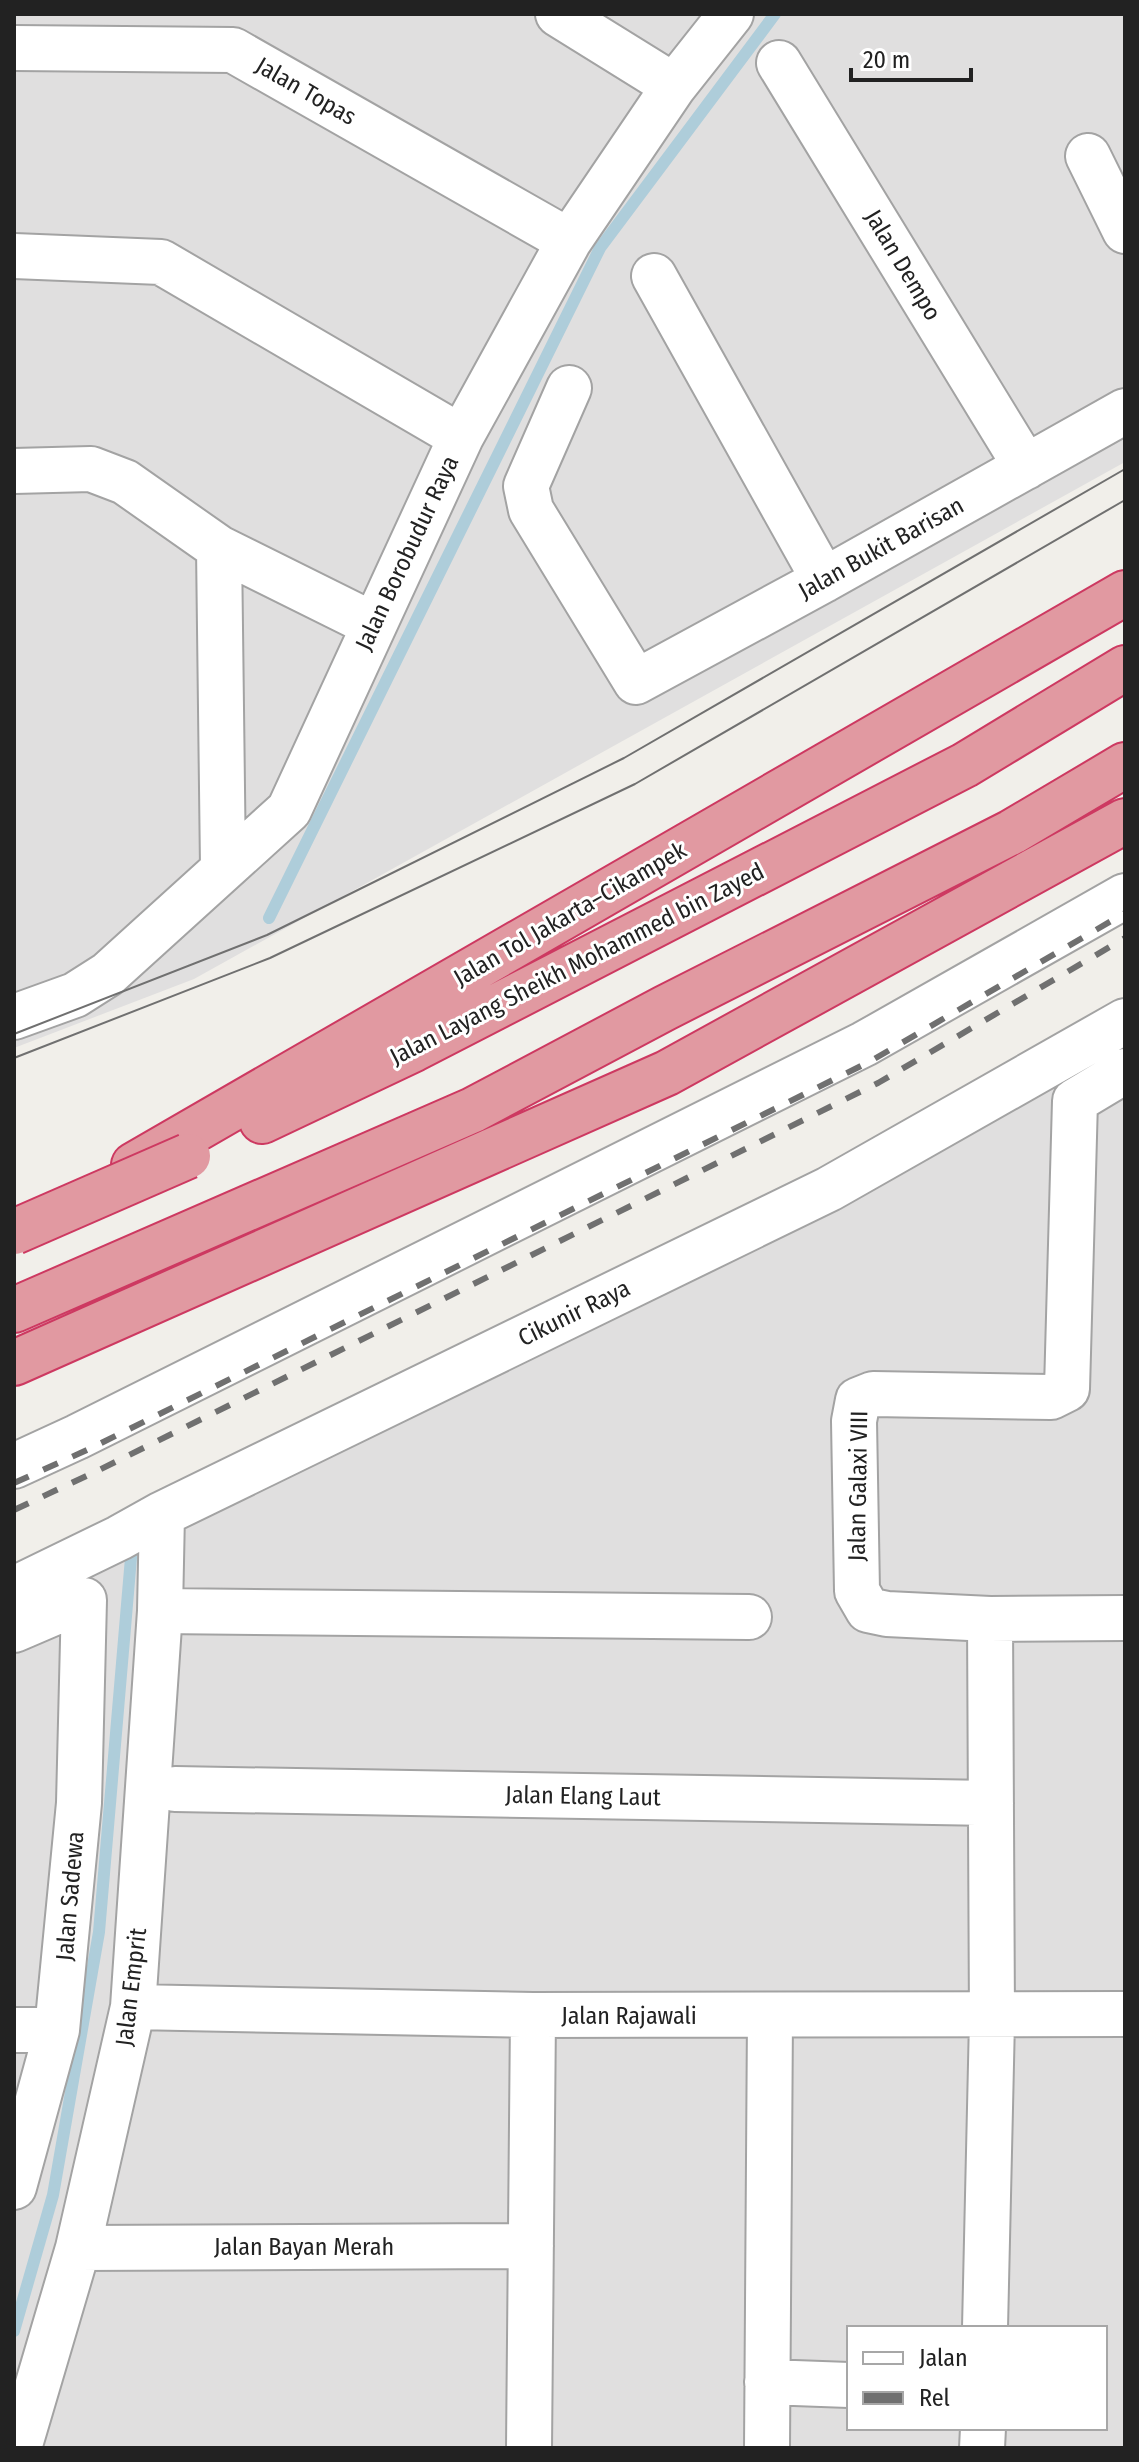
<svg xmlns="http://www.w3.org/2000/svg" width="1139" height="2462" font-family="'Fira Sans Condensed',sans-serif">
<rect width="100%" height="100%" fill="#f1efea"/>
<!-- residential -->
<path fill="#e0dfdf" fill-rule="evenodd" d="M14,14h1111v448l-931,517 -180,69z
M1125,1025v1423h-1111v-859zM849,2328h256v100h-256z"/>
<g fill="none" stroke-linecap="round" stroke-linejoin="round">
<!-- stream -->
<path stroke="#aecdda" stroke-width="12" d="M269,918l331,-670 175,-234
M14,2331l39,-136 46,-263 33,-386"/>
<defs>
<path id="minor" d="M558,14l116,72
M14,48l219,2 336,191
M779,63l247,404
M1088,156l37,75
M14,256l147,6 300,175
M654,276l170,304
M569,388l-43,98 5,24 105,172 188,-102 301,-169
M14,471l77,-2 34,13 94,66 155,77
M219,548l4,320
M14,1017l61,-22 33,-21 181,-164 172,-373 108,-196 105,-155 57,-72
M1125,1071l-50,30 -8,288 -16,8 -178,-3 -15,6 -4,21 3,170 11,19 19,4 103,5 135,-1
M14,1466l63,-29 787,-393 261,-148
M14,1589l105,-51 43,-24 667,-325 296,-168
M160,1611l589,6
M14,1630l70,-30 -5,203 -22,227 -43,157
M175,1789l816,14
M133,2007l400,8 592,-1
M14,2030h43
M78,2248l453,-2
M985,2328l7,-308 -2,-401
M767,2382l82,3
M19,2448l59,-200 55,-241 27,-396 2,-97
M529,2448l4,-433
M767,2448l3,-432
M982,2448l1,-20"/>
<path id="highway" d="M262,1121l152,-72 551,-284 160,-97
M134,1165l991,-572
M14,1310l459,-200 192,-102 347,-176 113,-67
M14,1363l653,-290 458,-252"/>
</defs>
<!-- minor casing -->
<use href="#minor" stroke="#a3a3a3" stroke-width="48"/>
<!-- highway casing -->
<use href="#highway" stroke="#cd3961" stroke-width="48"/>
<!-- minor -->
<use href="#minor" stroke="#fff" stroke-width="44"/>
<!-- highway -->
<use href="#highway" stroke="#e199a1" stroke-width="44"/>
<!-- tram -->
<path stroke="#707070" stroke-width="2" d="M14,1034l253,-99 357,-177 501,-289
M14,1058l256,-100 365,-174 490,-284"/>
<!-- rail -->
<path stroke="#707070" stroke-width="6" stroke-dasharray="16 16" stroke-linecap="butt" d="M14,1483l73,-33 782,-388 256,-149
M14,1510l83,-39 781,-388 247,-145"/>
<defs>
<path id="highway-bridge" d="M14,1232l174,-76"/>
</defs>
<!-- highway-bridge casing -->
<use href="#highway-bridge" stroke="#cd3961" stroke-width="48" stroke-linecap="butt"/>
<!-- highway-bridge -->
<use href="#highway-bridge" stroke="#e199a1" stroke-width="44"/>
</g>
<g text-anchor="middle" stroke-width="6" stroke-linejoin="round" paint-order="stroke">
<!-- street labels -->
<g font-size="24" fill="#222" stroke="#fff">
<text transform="translate(306 91) rotate(30)" y="8">Jalan Topas</text>
<text transform="translate(903 265) rotate(59)" y="8">Jalan Dempo</text>
<text transform="translate(881 548) rotate(-29)" y="8">Jalan Bukit Barisan</text>
<text transform="translate(407 553) rotate(-65)" y="8">Jalan Borobudur Raya</text>
<text transform="translate(570 914) rotate(-30)" y="8">Jalan Tol Jakarta–Cikampek</text>
<text transform="translate(577 964) rotate(-27)" y="8">Jalan Layang Sheikh Mohammed bin Zayed</text>
<text transform="translate(574 1313) rotate(-26)" y="8">Cikunir Raya</text>
<text transform="translate(858 1486) rotate(-89)" y="8">Jalan Galaxi VIII</text>
<text transform="translate(583 1796) rotate(1)" y="8">Jalan Elang Laut</text>
<text transform="translate(70 1896) rotate(-85)" y="8">Jalan Sadewa</text>
<text transform="translate(131 1987) rotate(-83)" y="8">Jalan Emprit</text>
<text x="629" y="2024">Jalan Rajawali</text>
<text x="304" y="2255">Jalan Bayan Merah</text>
</g>
</g>
<!-- border -->
<rect width="1139" height="2462" fill="none" stroke="#222222" stroke-width="32"/>
<!-- legend -->
<rect x="847" y="2326" width="260" height="104" fill="#ffffff" stroke="#a7a7a7" stroke-width="2"/>
<rect x="863" y="2352" width="40" height="12" fill="#ffffff" stroke="#a7a7a7" stroke-width="2"/>
<text x="919" y="2366" font-size="24" fill="#222222">Jalan</text>
<rect x="863" y="2392" width="40" height="12" fill="#707070" stroke="#a7a7a7" stroke-width="2"/>
<text x="919" y="2406" font-size="24" fill="#222222">Rel</text>
<!-- scale -->
<path d="M851 68v12h120v-12" fill="none" stroke="#222222" stroke-width="4"/>
<text x="863" y="68" font-size="24" fill="#222222" stroke="#ffffff" stroke-width="6" paint-order="stroke">20 m</text>
</svg>
